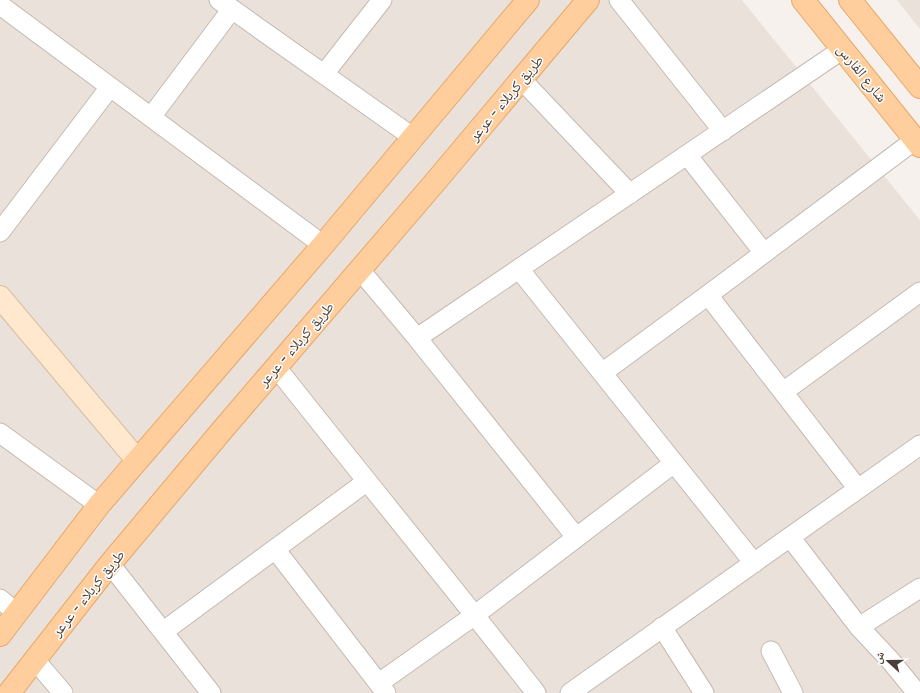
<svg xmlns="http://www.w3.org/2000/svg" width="920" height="693" font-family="Cabin,'Noto Naskh Arabic',sans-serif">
<rect width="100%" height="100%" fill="#f6f1ec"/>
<!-- residential -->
<path fill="#eae2da" d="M0,0h742l178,220v473h-920z
M897,0h23v29z"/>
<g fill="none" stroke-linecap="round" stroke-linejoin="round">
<defs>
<path id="street" d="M219,0l195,138
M619,0l104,131
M0,5l323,240
M324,74l58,-74
M521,79l109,115
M151,117l81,-108
M687,155l77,98
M0,232l110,-145
M519,269l235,294
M360,270l57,68 159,199
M708,295l150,194
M417,338l426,-289
M276,367c86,109 174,216 260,326
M602,373l106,-78 207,-155
M783,392l137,-100
M0,433l99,72
M790,537l69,90 31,33 27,33
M275,549l111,144
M110,564l101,129
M0,599l17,14
M662,627l42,66
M859,627l61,-39
M164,631l202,-149
M771,651l22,42
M35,660l28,33
M379,683l96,-68 199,-152
M570,693l350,-248"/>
<path id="secondary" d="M0,297l137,163"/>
<path id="primary" d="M803,0l117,146
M850,0l70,87
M0,635l99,-130 224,-260 205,-245
M9,693l101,-129 114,-136 212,-247 152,-181"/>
</defs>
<!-- street casing -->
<use href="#street" stroke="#c5b9b1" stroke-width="21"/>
<!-- secondary casing -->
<use href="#secondary" stroke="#d9bd9e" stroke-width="24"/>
<!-- primary casing -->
<use href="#primary" stroke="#e6a76a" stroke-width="24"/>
<!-- street -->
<use href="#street" stroke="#fff" stroke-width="19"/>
<!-- secondary -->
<use href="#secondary" stroke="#ffe8cd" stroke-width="22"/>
<!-- primary -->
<use href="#primary" stroke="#ffce9c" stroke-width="22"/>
</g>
<g text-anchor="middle" stroke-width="3" stroke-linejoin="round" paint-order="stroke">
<!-- street labels -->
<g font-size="15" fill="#4b4039" stroke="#fff">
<text transform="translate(862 73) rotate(51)" y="5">شارع الفارس</text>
<text transform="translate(506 98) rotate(-50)" y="5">طريق كربلاء - عرعر</text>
<text transform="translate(296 344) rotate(-49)" y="5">طريق كربلاء - عرعر</text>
<text transform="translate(88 593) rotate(-51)" y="5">طريق كربلاء - عرعر</text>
</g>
</g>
<!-- north arrow -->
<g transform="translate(888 661) rotate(291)" stroke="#ffffff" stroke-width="3" paint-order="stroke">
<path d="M0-3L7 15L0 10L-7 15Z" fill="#4b4039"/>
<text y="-6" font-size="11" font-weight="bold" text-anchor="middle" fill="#4b4039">ش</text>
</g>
</svg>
